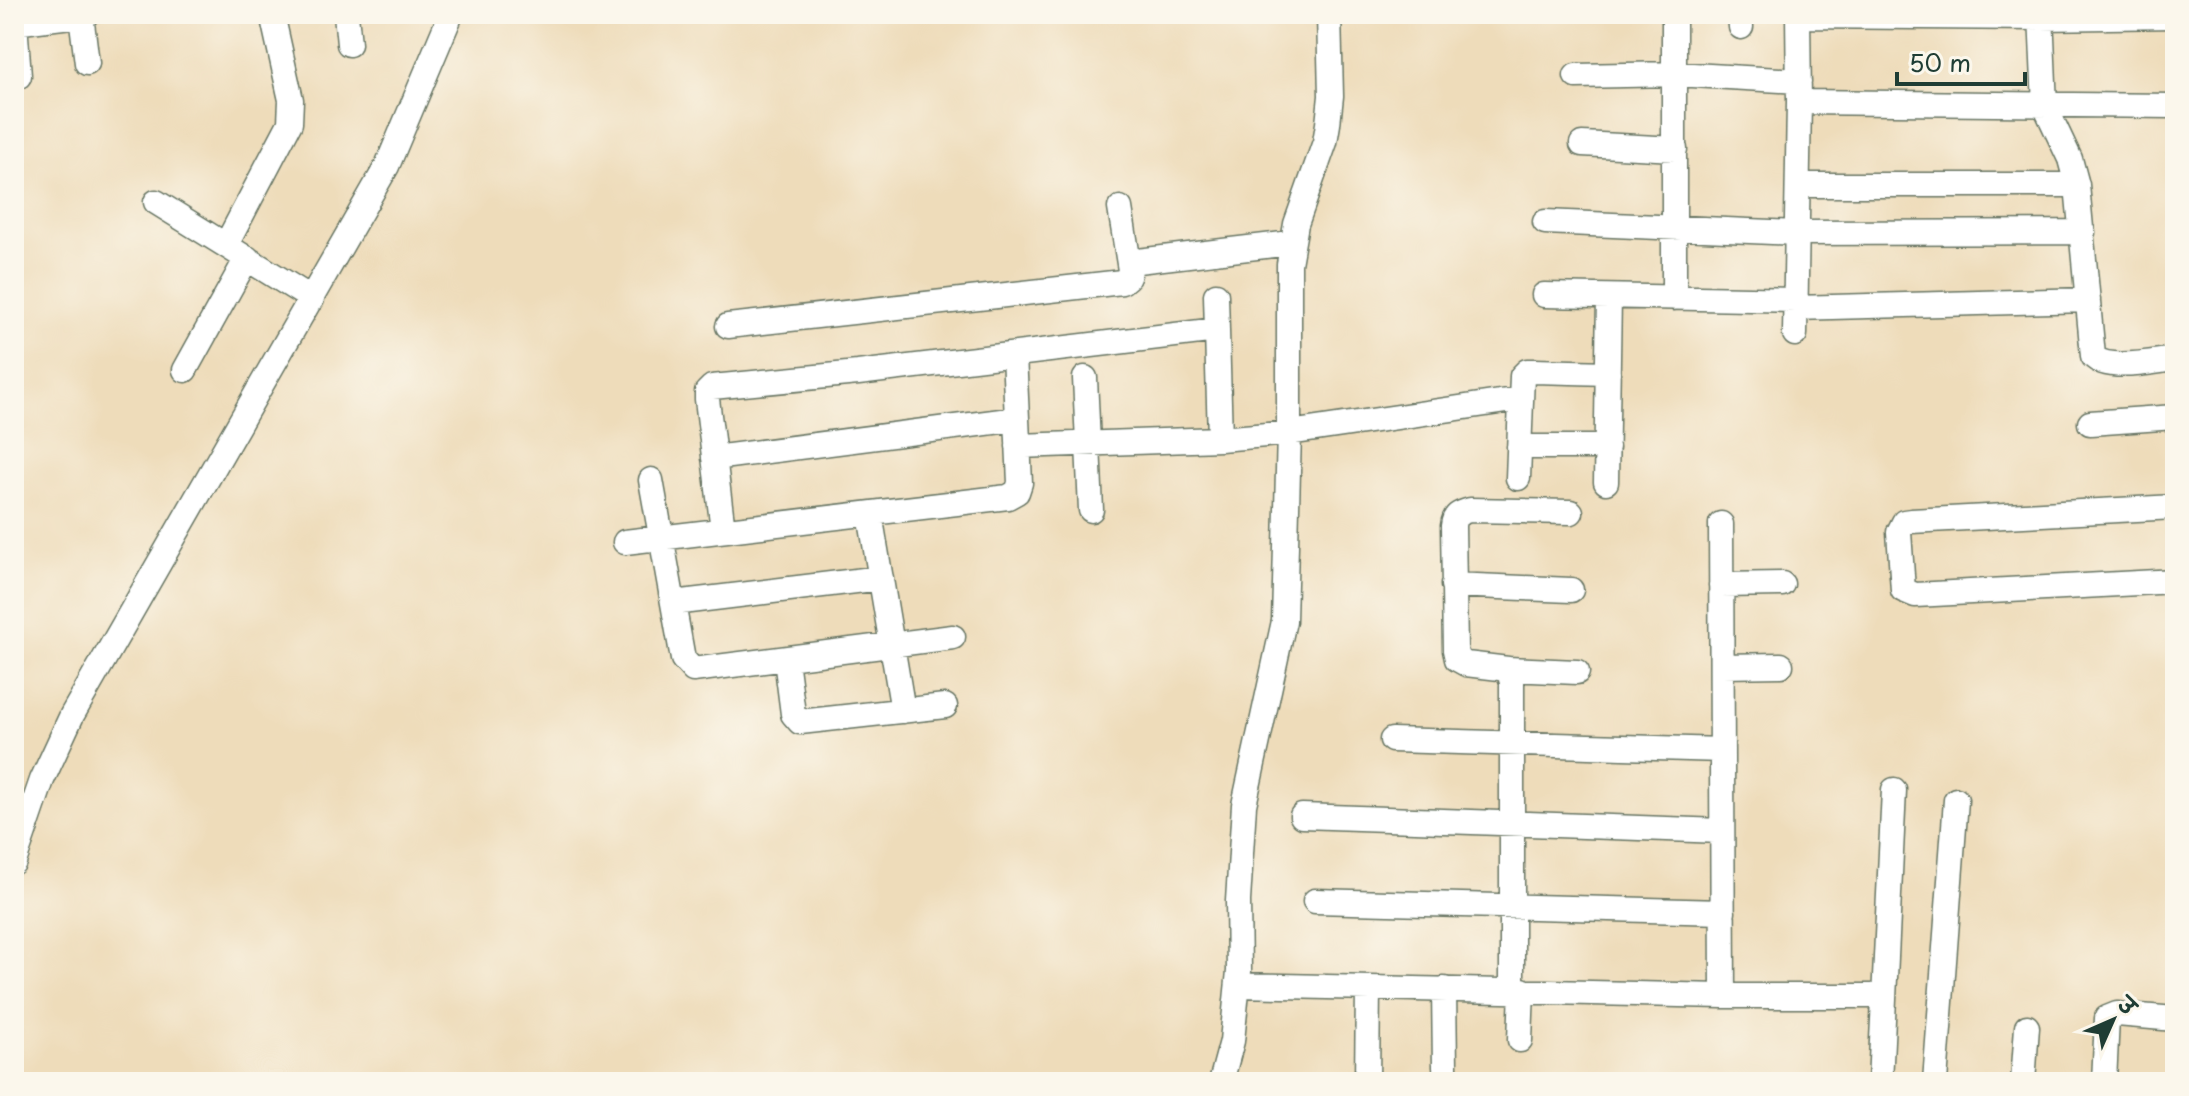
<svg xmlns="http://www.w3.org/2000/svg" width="2189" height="1096" font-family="'Playpen Sans','Playpen Sans Deva',sans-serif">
<rect width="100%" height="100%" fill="#fbf7ec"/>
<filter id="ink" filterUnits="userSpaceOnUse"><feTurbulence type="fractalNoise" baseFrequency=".0125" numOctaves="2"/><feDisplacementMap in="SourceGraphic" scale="16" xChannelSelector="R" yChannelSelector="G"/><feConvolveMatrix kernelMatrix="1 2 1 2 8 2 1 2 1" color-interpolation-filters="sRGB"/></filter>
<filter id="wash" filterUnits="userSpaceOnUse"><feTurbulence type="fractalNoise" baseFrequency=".006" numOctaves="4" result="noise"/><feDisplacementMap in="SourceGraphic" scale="32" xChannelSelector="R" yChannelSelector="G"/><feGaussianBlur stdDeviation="1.8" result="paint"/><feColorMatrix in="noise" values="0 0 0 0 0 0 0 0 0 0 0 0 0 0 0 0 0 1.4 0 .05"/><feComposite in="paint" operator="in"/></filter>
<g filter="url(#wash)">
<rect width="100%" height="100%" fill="#eedcba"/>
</g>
<g filter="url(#ink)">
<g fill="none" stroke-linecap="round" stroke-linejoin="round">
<defs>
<path id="minor" d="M346,14l3,30
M1740,14l1,13
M2041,14l4,92 25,53 7,26 16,171c14,16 62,5 82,3
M81,15l6,48
M1798,16l243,2 134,-2
M14,23l73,-9
M15,23l4,53
M1576,76l99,-2 124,7
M1799,102l376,4
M1582,144l93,5
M1798,185h279
M156,202l156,97
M1545,222l252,11 286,-1
M226,245l64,-122 1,-23 -19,-86
M1129,262l162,-19
M1216,295l4,144
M1544,295l252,5
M1674,298v-284
M1795,308l293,-8
M728,326l394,-44 6,-5 2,-7 -10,-62
M1795,334l4,-232 -1,-88
M185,370l62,-112
M1085,378l6,132
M2090,423l85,-6
M1018,446l202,-7 69,-6 231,-34
M1519,447h88
M714,458l303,-39
M1518,478l4,-102 5,-5h7l74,2
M651,480l32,179 10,11 260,-33
M1606,482l3,-185
M2175,507l-264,14 -7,1 -5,10 4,58 12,5 260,-14
M870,514l33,197
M1721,524l2,472
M723,530l-16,-131v-7l5,-5 146,-14 359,-43
M625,542l383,-45 9,-5 3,-9 -6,-128
M1453,585l118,5
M1721,585l61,-1
M673,603l208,-25
M786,659l7,55 7,8 145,-16
M1722,666l59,-1
M1508,669l69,3
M1392,740l330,10
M1302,816l420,15
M14,862l28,-82 30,-65 315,-549 64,-152
M1315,901l408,11
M1238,985l485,11h161
M1444,989l1,78
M1512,990v-308l-4,-13 -42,-5 -9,-5 -2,-9 -2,-124c1,-11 6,-13 17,-16l101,2
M1520,1040l2,-50
M1221,1082l11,-41 7,-70 -1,-70 6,-96 40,-184 5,-188v-169l7,-40 29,-82 3,-18 3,-28 -2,-82
M1367,1082l1,-94
M1880,1082l14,-292
M1935,1082l21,-282
M2023,1082l4,-55
M2104,1082l3,-64 10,-4 58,5"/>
</defs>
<!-- minor casing -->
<use href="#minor" stroke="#677563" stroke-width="27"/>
<!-- minor -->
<use href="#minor" stroke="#fff" stroke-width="24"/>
</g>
</g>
<!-- margin -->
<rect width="2189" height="1096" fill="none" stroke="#fbf7ec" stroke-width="48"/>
<!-- north arrow -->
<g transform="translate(2113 1020) rotate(45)" stroke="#fbf7ec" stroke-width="6" paint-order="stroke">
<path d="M0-6L14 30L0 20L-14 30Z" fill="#1f3d34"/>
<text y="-12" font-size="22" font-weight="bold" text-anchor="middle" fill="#1f3d34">उ</text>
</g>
<!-- scale -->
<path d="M1897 72v12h128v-12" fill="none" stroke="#1f3d34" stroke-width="4"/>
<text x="1909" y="72" font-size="24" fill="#1f3d34" stroke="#fbf7ec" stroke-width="6" paint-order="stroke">50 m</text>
</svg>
